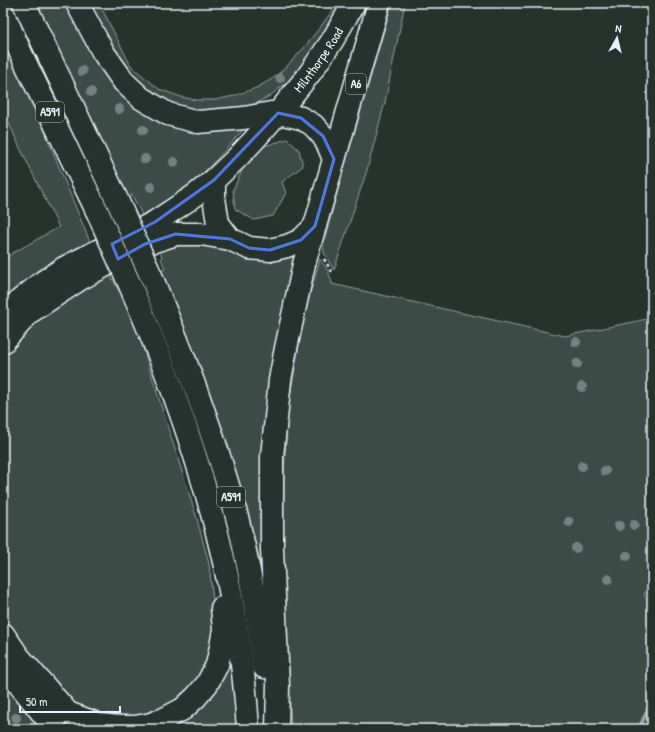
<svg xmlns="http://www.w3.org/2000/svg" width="655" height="732" font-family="'Patrick Hand',sans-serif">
<rect width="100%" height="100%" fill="#26332d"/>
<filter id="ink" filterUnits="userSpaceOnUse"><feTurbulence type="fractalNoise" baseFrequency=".025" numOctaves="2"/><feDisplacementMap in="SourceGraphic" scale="8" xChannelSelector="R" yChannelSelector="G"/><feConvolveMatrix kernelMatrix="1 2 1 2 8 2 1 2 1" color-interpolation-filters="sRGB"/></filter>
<g filter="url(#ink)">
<!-- green -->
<path fill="#3e4b47" stroke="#939ea0" d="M33,3h38l55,90 118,36 -26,29 -23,23 -32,23 -21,11 -10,-20 -7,3z
M85,3h14l32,63 28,23 22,8 15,3h19l19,-4 22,-8 16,-9 13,-11 18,-19 18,-23 17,-23h7l-33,50 -19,24 -23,19 -25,13 -42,5 -36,-10 -40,-29z
M392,3h13l-20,99 -18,68 -33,100 -10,-17 -1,-7 17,-64z
M3,35l33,68 12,37 42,102c-31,16 -63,34 -87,59v-40l8,-7 48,-27 -38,-77 -18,-40z
M287,139l12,11 4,16 -21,16 4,11 -13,23 -19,4 -19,-11 -2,-19 11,-24 21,-20z
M173,245h46l28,13 15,3h15l19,-7 -34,314 -2,2 -102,-298 7,-3 -4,-11 1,-1 -3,-7z
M320,259c5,7 11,16 12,25l233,52 87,-18v266l-6,6 -2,6 8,8v125h-361l-8,-176 1,-80 4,-63 13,-77 9,-39z
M109,273l10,18 5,-3 73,231 12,45 4,36 3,39 -3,14 -24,41 -46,24 -40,-1 -30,-14 -48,-52 -22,-32v-270l35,-35z
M227,659h6l4,70h-60l31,-31z
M3,676l42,53h-42z"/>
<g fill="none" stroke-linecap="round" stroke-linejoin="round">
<!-- stream -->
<path stroke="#98a3a5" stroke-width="4" d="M639,729l13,-29"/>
<defs>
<g id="trunk">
<path d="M24,3l94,199"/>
<path d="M77,3l26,49 21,30 17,16 27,16 30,8 46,-4 27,-5h7l23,5 12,7 10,11 5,9 6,14"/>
<path d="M3,13l21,47 73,151"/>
<path d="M214,180v18l4,25 12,16"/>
<path d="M151,276c33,80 65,161 87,245 12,48 20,97 26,146"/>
<path d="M130,285c62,142 109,289 118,444"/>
<path id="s1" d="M3,318l15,-16 22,-18 24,-16 91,-46 39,-26 20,-16 22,-21 18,-19 24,-27 32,-40 22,-32 22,-38"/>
<path d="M3,342l27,-30 50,-33 65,-35 31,-10h25l29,5 19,9 21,2 17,-4 14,-6 14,-14"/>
<path d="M3,634l15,22 50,57 32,12 19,2h17l15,-3 13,-5 19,-10 13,-12 11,-13 10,-19 4,-18 3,-18 -2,-21"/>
<path d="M3,664l52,65"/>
<path d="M277,729l1,-44 -6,-136v-93l8,-76 6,-32 18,-84 75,-261"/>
</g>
</defs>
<!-- trunk casing -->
<use href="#trunk" stroke="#e8f1f8" stroke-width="25"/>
<!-- path -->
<path stroke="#e8f1f8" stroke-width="2.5" stroke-dasharray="3 3" stroke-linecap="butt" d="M324,259l9,15"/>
<!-- trunk -->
<use href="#trunk" stroke="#26332d" stroke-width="22"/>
<defs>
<path id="trunk-bridge" d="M118,202l33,74
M97,211l33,74"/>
</defs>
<!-- trunk-bridge casing -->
<use href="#trunk-bridge" stroke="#e8f1f8" stroke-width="25" stroke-linecap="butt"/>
<!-- trunk-bridge -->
<use href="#trunk-bridge" stroke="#26332d" stroke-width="22"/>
</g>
<!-- trees -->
<g fill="#758080">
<circle cx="82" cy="71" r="5"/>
<circle cx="280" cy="78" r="5"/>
<circle cx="91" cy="92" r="5"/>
<circle cx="119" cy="109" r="5"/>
<circle cx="143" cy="130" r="5"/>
<circle cx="145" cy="159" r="5"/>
<circle cx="174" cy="162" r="5"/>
<circle cx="151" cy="187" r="5"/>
<circle cx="576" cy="342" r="5"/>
<circle cx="577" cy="364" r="5"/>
<circle cx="582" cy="387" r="5"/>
<circle cx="582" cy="466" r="5"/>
<circle cx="605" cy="471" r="5"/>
<circle cx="569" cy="522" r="5"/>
<circle cx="634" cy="525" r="5"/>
<circle cx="619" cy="526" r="5"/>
<circle cx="576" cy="548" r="5"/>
<circle cx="627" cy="556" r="5"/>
<circle cx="608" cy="579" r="5"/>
<circle cx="16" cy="718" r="5"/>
</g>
</g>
<!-- marked area -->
<path fill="none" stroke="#5077e0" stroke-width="3" stroke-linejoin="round" d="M278,113l23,5 22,18 11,23 -19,67 -14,14 -31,10 -21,-2 -19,-9 -54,-5 -31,10 -27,15 -6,-15 43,-22 59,-42z"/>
<g text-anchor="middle" stroke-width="4" stroke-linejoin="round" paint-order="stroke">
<!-- shield labels -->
<g fill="#26332d" stroke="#aeb8bb" stroke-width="1">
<rect x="346" y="74" width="20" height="20" rx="3"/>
<rect x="36" y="102" width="28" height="20" rx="3"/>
<rect x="217" y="487" width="28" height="20" rx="3"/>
</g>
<g font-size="12" font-weight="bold" fill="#e8f1f8">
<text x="356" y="88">A6</text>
<text x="50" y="116">A591</text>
<text x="231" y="501">A591</text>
</g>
<!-- street labels -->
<g font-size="13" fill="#e8f1f8" stroke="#26332d">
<text dy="5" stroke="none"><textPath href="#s1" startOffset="413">Milnthorpe Road</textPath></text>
</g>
</g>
<!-- margin -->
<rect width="655" height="732" fill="none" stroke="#26332d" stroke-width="16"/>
<rect x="8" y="8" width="639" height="716" fill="none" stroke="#e8f1f8" stroke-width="1.5" filter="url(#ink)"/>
<!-- north arrow -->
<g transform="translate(617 38) rotate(8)" stroke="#26332d" stroke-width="3" paint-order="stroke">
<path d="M0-3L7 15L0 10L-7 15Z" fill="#e8f1f8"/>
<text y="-6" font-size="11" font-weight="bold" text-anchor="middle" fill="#e8f1f8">N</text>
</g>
<!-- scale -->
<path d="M20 706v6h100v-6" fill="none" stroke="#e8f1f8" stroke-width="2"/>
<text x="26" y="706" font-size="12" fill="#e8f1f8" stroke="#26332d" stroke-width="3" paint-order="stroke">50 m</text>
</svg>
